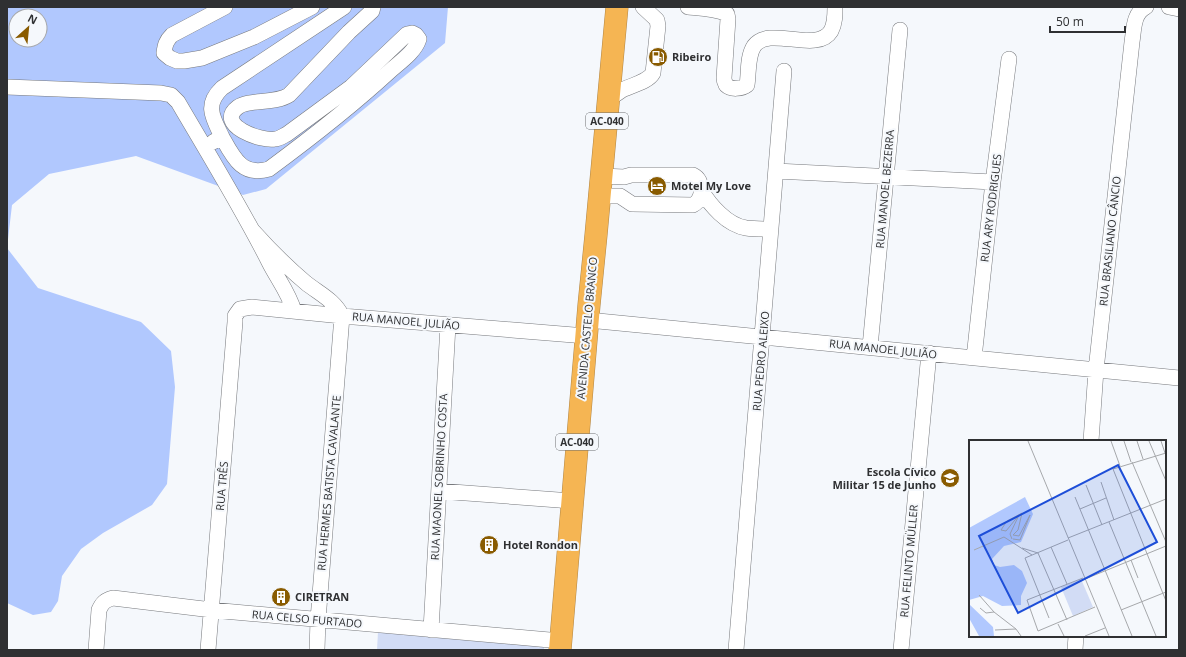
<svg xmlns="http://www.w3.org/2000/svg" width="1186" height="657" font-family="'Open Sans',sans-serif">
<rect width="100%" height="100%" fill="#f5f8fc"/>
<!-- green -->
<path fill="#d2dcf5" d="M378,632l166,14v4h-167z"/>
<!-- forest -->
<path fill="#b1c8fe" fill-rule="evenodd" d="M7,7h441l-3,36 -179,146 -23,6 -107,-39 -87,18 -37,31 -5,43 31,40 103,34 30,29 4,36 -8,97 -15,21 -49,28 -22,16 -19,27 -4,25 -7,11 -18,3 -26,-12zM16,16h24v24h-24z"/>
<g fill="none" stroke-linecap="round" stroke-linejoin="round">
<defs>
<path id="minor" d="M225,7l-53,28c-6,6 -7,10 -8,18l6,5 7,3h7l18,-3 52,-21 58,-30
M688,7c12,1 27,1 39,7l1,5 -4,59c0,3 1,5 2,7 5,5 16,4 21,0 2,-12 0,-28 7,-39 15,-21 63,8 77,-15 4,-7 4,-16 4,-24
M1169,7l10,2
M7,87l154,6 10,2 7,7c31,53 63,105 91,160 8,16 20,31 25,49
M609,99c4,-3 9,-6 13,-9 10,-5 26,-8 31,-17l5,-47 -1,-6 -14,-13
M222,137c11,20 20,40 47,32 42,-31 83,-63 121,-98 10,-9 25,-19 29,-32l-3,-4 -4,-2 -5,1 -56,53 -64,47c-4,2 -8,5 -12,5 -13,3 -61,-14 -37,-32 11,-8 37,-3 51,-12l60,-63 23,-21 1,-4
M213,142l9,-5c-9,-19 -18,-32 0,-49l122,-81
M776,171l217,11
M701,190c9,15 26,35 45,38 8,1 17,1 25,1
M600,196h20l12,8 61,1c11,-6 11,-25 0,-30h-62l-7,2 -22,-1
M253,231c17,19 34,36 53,52 14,11 28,17 36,33l-24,304 -1,30
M588,320l591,58
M870,347l30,-317
M974,358l19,-176 16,-123
M1091,441l5,-71 36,-328c2,-12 1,-29 14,-35
M439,491l133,10
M431,630l17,-305
M96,650l3,-40c3,-7 6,-10 14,-12l99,12 349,31
M208,650l27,-328v-6l5,-7 12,-2 90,9 244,20
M736,650l48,-579
M901,650l28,-297
M1075,650l1,-14"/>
<path id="highway" d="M560,650l29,-345 7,-70 21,-228"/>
</defs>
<!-- minor casing -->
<use href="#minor" stroke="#77797d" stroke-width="16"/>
<!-- highway casing -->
<use href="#highway" stroke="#b08647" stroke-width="23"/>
<!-- minor -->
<use href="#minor" stroke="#fff" stroke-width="15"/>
<!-- highway -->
<use href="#highway" stroke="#f5b553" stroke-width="22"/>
</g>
<!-- icons -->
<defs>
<symbol id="fuel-disc" viewBox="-11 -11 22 22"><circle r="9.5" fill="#895b00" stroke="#f5f8fc"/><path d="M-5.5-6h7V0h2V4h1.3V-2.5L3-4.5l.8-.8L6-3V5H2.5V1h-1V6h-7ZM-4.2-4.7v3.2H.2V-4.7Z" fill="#fff"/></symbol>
<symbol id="hotel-disc" viewBox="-11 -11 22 22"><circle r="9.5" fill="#895b00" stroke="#f5f8fc"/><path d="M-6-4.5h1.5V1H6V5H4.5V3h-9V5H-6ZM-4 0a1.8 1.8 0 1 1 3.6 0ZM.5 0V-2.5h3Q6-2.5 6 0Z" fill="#fff"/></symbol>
<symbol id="school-disc" viewBox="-11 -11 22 22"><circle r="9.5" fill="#895b00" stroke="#f5f8fc"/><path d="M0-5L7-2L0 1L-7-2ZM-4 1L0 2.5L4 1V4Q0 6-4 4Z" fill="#fff"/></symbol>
<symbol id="building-disc" viewBox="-11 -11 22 22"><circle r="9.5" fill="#895b00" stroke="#f5f8fc"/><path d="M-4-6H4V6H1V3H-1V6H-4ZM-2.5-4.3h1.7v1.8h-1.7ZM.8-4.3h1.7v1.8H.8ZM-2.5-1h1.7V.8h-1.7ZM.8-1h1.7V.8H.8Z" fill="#fff"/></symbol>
</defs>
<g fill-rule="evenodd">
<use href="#fuel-disc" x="647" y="46" width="22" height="22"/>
<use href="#hotel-disc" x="646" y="175" width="22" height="22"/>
<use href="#school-disc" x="939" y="467" width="22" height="22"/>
<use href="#building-disc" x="478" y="534" width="22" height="22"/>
<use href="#building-disc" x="270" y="586" width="22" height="22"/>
</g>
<g text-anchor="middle" stroke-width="4" stroke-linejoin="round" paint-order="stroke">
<!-- shield labels -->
<g fill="#f5f8fc" stroke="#6a6c6f" stroke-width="1">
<rect x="586" y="113" width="42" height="16" rx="3"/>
<rect x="556" y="434" width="42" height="16" rx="3"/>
</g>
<g font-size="10" font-weight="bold" fill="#2f3032">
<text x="607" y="125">AC-040</text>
<text x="577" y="446">AC-040</text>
</g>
<!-- poi labels -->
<g font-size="11" font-weight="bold" fill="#2f3032" stroke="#f5f8fc" text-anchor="start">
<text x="672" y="61">Ribeiro</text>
<text x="671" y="190">Motel My Love</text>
<text x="936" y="476" text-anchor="end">Escola Cívico<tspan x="936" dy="13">Militar 15 de Junho</tspan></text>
<text x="503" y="549">Hotel Rondon</text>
<text x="295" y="601">CIRETRAN</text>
</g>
<!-- street labels -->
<g font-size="11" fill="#2f3032" stroke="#f5f8fc">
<text transform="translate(885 189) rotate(-85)" y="4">RUA MANOEL BEZERRA</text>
<text transform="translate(991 208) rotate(-83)" y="4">RUA ARY RODRIGUES</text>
<text transform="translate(1110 241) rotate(-84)" y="4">RUA BRASILIANO CÂNCIO</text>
<text transform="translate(406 321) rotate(5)" y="4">RUA MANOEL JULIÃO</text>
<text transform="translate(587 328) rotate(-85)" y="4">AVENIDA CASTELO BRANCO</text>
<text transform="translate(883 349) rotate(6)" y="4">RUA MANOEL JULIÃO</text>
<text transform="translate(761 361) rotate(-85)" y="4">RUA PEDRO ALEIXO</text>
<text transform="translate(439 477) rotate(-87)" y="4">RUA MAONEL SOBRINHO COSTA</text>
<text transform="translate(329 483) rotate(-85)" y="4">RUA HERMES BATISTA CAVALANTE</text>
<text transform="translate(222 486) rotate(-85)" y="4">RUA TRÊS</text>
<text transform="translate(909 561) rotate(-85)" y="4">RUA FELINTO MÜLLER</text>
<text transform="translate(307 619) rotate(5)" y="4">RUA CELSO FURTADO</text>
</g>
</g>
<!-- overview -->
<g transform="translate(969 440)">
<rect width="197" height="197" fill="#f5f8fc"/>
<path d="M112,139l12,28 -20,9 -12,-29z" fill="#d2dcf5"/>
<path d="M56,57l8,17 -12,28 -17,4 -12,13 2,6 6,2 14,-2 8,6 5,12 -6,13v9l-19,1 -19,-10 -14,4v-72zM0,164l24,23 1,9h-15l-10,-18z" fill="#b1c8fe"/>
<path fill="none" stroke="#a6a8ab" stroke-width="1" d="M59,1l81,195M142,1l9,25M155,1l7,21M168,1l6,18M180,1l17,40M192,1l4,12M197,13l-53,16 53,132M163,22l34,80M132,42l13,38M117,45l16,40M106,57l57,139M111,69l26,-11M140,82l47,114M99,98l98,-39M43,99l-2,-5 9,-19M44,99l7,1 10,-25 -11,21 -6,-1 5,-5 4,-17 -15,8 -6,9 5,1 13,-16M82,107l16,37M53,108l16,5 29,67M5,110l30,-13 28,18M162,120l7,18M114,138l-56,22 11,31 57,-24M116,139l81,-33M10,155l15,17 22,17M11,168l6,5 8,-1M152,170l45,-18M80,178l-24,-60 43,-18M89,184l6,12M26,190l21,-1 5,7M116,196l20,-8"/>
<path fill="#1d4ed8" fill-opacity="0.15" stroke="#1d4ed8" stroke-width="2" d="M149,25l39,77 -139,71 -39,-77z"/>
<rect width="197" height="197" fill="none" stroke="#2f3032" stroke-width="2"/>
</g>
<!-- border -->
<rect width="1186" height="657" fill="none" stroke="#2f3032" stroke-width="16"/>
<!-- north arrow -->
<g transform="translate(28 28) rotate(27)"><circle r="19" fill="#f5f8fc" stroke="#a6a8ab"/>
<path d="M0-3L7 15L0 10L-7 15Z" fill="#895b00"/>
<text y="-6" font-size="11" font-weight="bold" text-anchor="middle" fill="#2f3032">N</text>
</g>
<!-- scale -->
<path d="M1050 26v6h75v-6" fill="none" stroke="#2f3032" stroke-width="2"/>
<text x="1056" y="26" font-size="12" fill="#2f3032" stroke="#f5f8fc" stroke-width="3" paint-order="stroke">50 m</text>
</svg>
